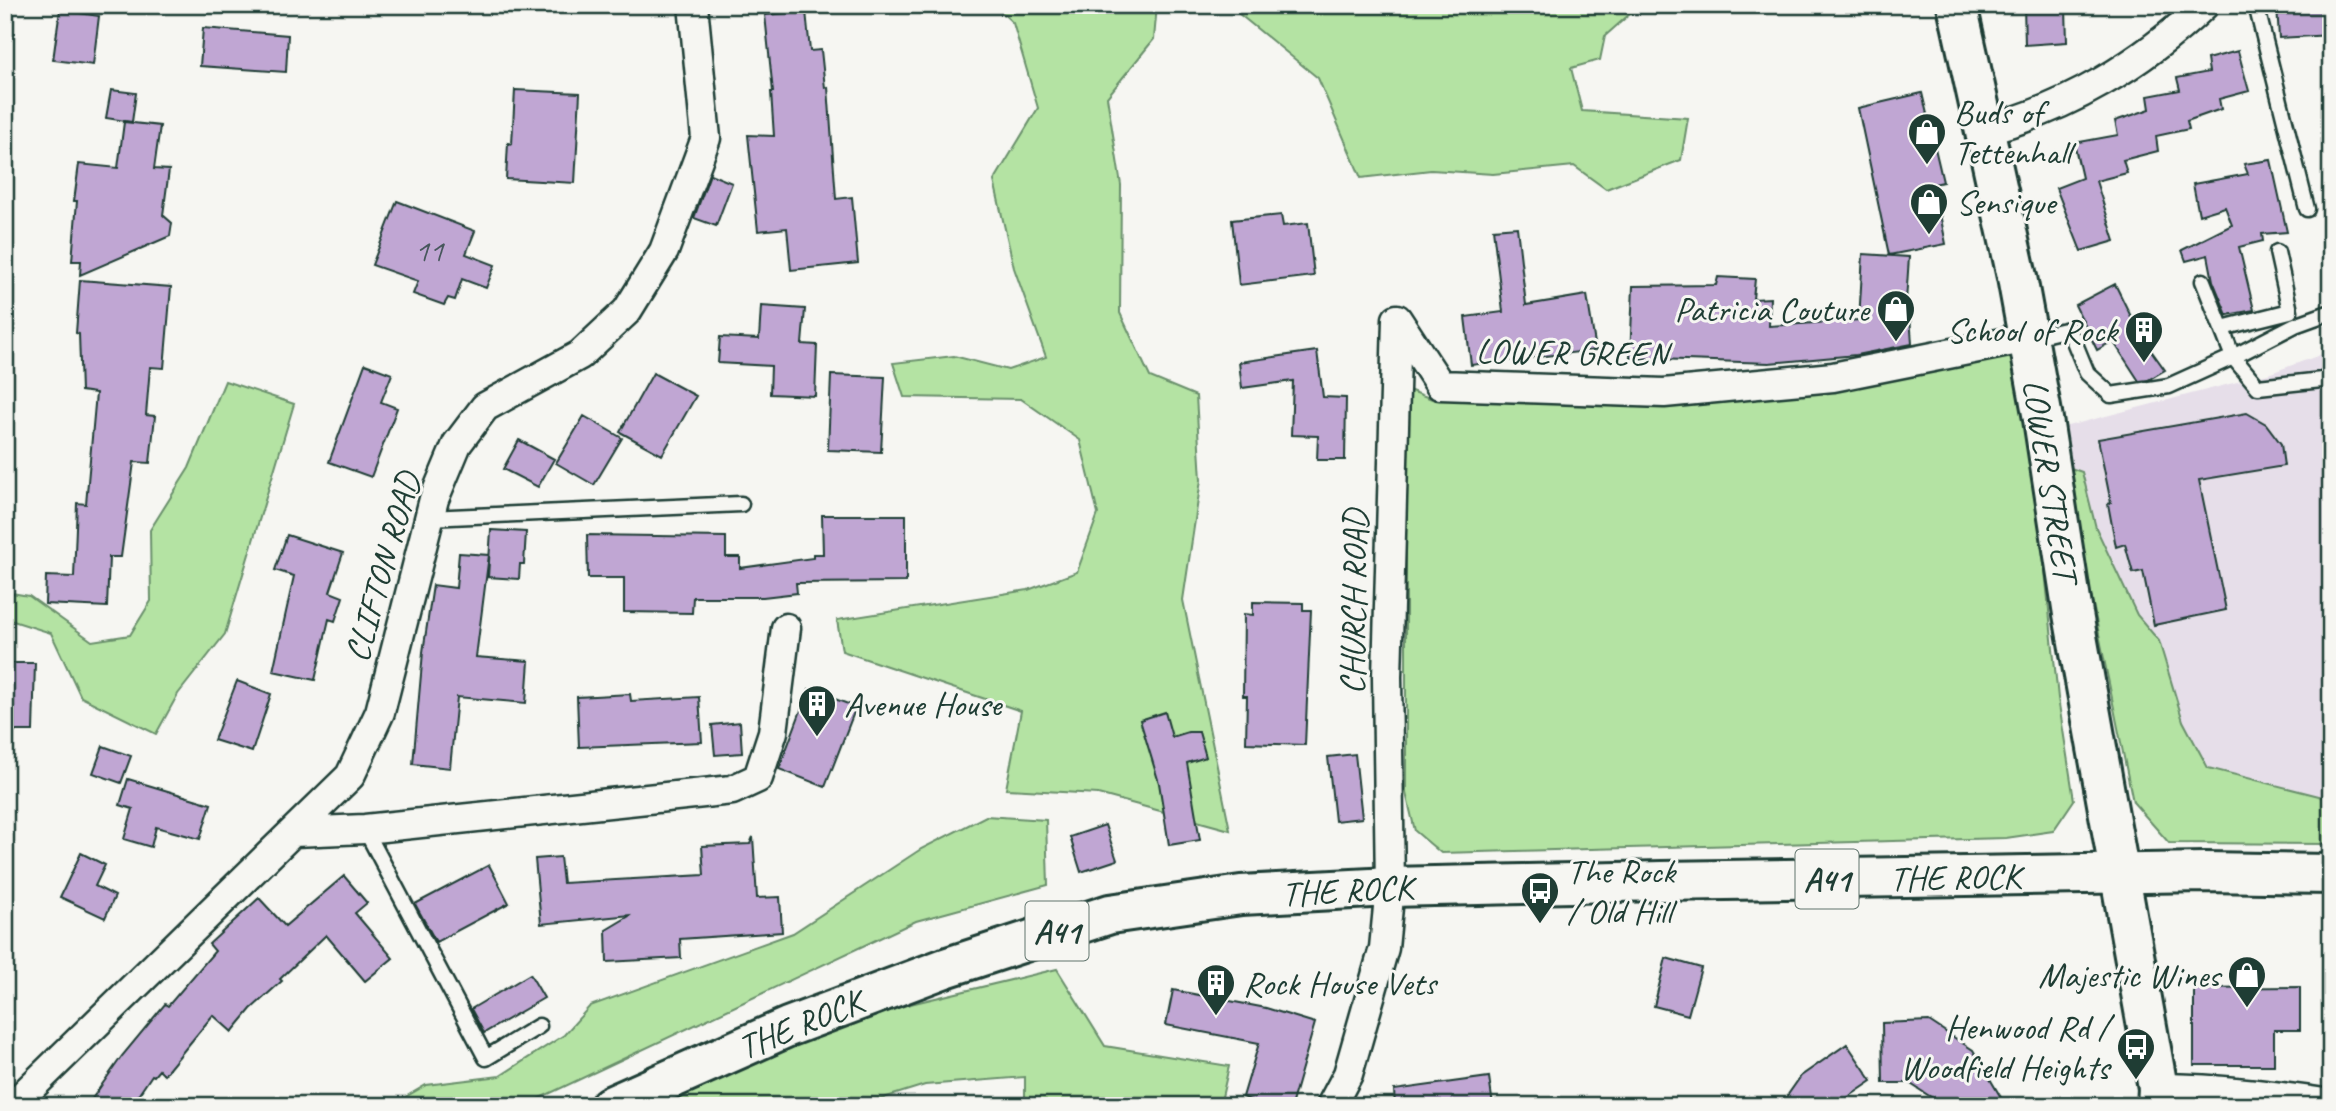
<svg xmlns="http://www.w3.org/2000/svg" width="2336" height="1111" font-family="Caveat,sans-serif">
<rect width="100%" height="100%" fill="#f6f6f2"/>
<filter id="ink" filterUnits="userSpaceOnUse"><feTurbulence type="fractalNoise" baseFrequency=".0143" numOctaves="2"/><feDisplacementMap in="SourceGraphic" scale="14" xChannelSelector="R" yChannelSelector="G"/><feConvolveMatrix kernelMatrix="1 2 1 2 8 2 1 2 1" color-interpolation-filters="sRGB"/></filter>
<g filter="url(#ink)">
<!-- built -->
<path fill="#e6dee9" d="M2331,351v493l-162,-1 -36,-41 -77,-373 212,-55z"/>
<!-- green -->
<path fill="#b4e3a3" stroke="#6a906c" stroke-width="2" d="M994,5h163l-3,34 -47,58 14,88 -1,128 30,64 46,19 5,84 -18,120 47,230 -132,-36 -92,-5 15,-78 -179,-60 -5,-31 191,-30 49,-18 21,-58 -18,-74 -59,-41 -117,-2 -11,-34 61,-7 54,14 38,-13 -32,-89 -20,-87 44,-73 -25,-85z
M1228,5h412l-35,31 -5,24 -29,8 11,43 106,7 -7,42 -75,29 -32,-23 -81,8 -62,-4 -70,8 -43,-100z
M2014,346l19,107 25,245 16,102 -21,31 -47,7 -565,15 -26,-22 -9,-38v-404l26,10 242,2z
M225,381l69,23 -69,230 -47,60 -22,40 -75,-37 -30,-64 -41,-13h-5v-28l24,4 63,45 38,-6 21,-34 -1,-71 39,-62z
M2065,466l17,6 14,56 41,87 22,26 24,80 25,47 123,31v45l-162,-1 -36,-41z
M986,816l60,4 2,65 -132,36 -393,185h-133l36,-21 74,-9 64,-41 26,-29 203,-73 128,-84z
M1057,969l48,77 124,20 -9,40h-195v-29l-100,8 -67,21h-221l244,-95z"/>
<!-- building -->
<path fill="#c0a6d3" stroke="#1f3d34" stroke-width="2" d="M2024,5h34l8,3 1,34 -42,3z
M2277,5h54v30l-52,3z
M60,10l39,6 -6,49 -40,-5z
M806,11l4,40 11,-1 4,38 3,-1 8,112 16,-2 6,66 -67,7 -4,-42 -29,3 -10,-96 26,1 -3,-44h2l-8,-77z
M203,28l85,7 -2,37 -86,-6z
M2238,51l11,40 -30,8 2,10 -34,12 2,8 -33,7 2,15 -35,9 4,13 -31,8 19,60 -34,10 -25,-63 26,-10 -8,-35 44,-8 -3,-14 35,-12 -2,-13 32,-6 -3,-12 32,-6 -2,-13z
M111,90l25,3 -4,29 -26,-4z
M515,90l65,3 -5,90 -69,-4 2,-36 4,1z
M1922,93l21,89 -9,2 12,60 -57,11 -31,-147z
M124,122l36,4 -6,43 15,1 -6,45 9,8 -2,13 -90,39 1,-14h-9l5,-60h-3l5,-37 39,4z
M2271,160l16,72 -25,2 1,7 -24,6 15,63 -27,5 -14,-34 -5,-26 -22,6 -4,-11 50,-25 -7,-18 -26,8 -6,-31 55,-10 -4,-10z
M710,174l22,9 -16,43 -22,-8z
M397,201l78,30 -9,23 29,11 -9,23 -24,-9 -7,21 -7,-2 -4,7 -31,-11 5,-13 -46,-16z
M1281,215l2,11 25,-3 6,53 -75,9 -7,-65z
M1517,227l9,78 61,-10 9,55 -125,15 -6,-48 38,-5 -10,-83z
M1863,254l46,3 -4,59 5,-1 2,29 -56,11 -87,8 -139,-5 3,-72 83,-1 2,-8 37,2 -2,20 17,-1 -1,28 90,-6z
M80,280l91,7 -7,81 -14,-1 -4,48 9,1 -5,47 -16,-1 -13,95h-12l-2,50 -62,-3 1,-28 28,1 3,-74 9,1 10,-111 -15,-2 -2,-57 -3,-1z
M2115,284l25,51 25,35 -17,10 -9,1 -26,-40 -16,9 -22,-45z
M761,306l44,3 -3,35 15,1 -2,51 -45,-2 1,-28 -53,-3 2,-26 39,2z
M1317,351l6,46 23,1 -1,62h-28l1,-24 -27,-1 2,-54 -51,7 -3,-26z
M365,364l27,10 -11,28 16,6 -26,69 -42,-15z
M653,373l43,23 -34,59 -42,-23z
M831,375l54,2 -4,75 -53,-2z
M2247,413l19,11 15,20 3,22 -85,14 27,130 -72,15 -11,-54 -10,2 -8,-29 -9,3 -8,-43 3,-1 -13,-64z
M584,416l38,22 -28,47 -38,-22z
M519,440l35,19 -16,28 -35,-18z
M822,515h84v67l-110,1 1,10 -34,4h-70l-1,16 -68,-1v-34h-36l-1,-43 139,2v20h14v11l73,-10v-4h10z
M491,530l35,2 -2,32h-4l-1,15 -31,-2z
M287,535l56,18 -13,39 13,5 -8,24 -6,-2 -14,61 -42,-9 21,-95 -19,-6z
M459,553l30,2 -13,102 53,4 -3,42 -69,-6 -7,71 -37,-4 10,-112 10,-67 23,3z
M1253,602l50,1v7h8l-6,135 -59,-2 1,-47h-4l1,-82 9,1z
M5,663h30l-2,68h-28z
M237,681l34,13 -19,58 -38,-12z
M809,689l47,18 -31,80 -46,-18z
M630,694l1,7 68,-4 3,45 -123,5 -2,-50z
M1165,712l7,25 16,-5h11l7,25 -19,6 13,77 -31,5 -10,-62 -19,-63z
M740,722l2,31 -27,2 -3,-30z
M103,746l28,10 -10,27 -28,-10z
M1355,754l7,64 -27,3 -7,-64z
M128,779l83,25 -11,35 -44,-12 -5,20 -27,-8 9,-30 -13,-4z
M1105,825l12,35 -36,12 -11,-35z
M753,837l4,61 23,-1 2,35 -102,7 1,19 -74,4 -1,-32 25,-15 -90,9 -6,-65 25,-2 3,26 141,-8 -2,-29 48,-2z
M81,853l24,12 -10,21 20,10 -10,22 -45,-21z
M489,865l20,38 -73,39 -21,-38z
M344,876l23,27 -12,10 38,45 -28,23 -39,-46 -46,44 2,2 -31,28 -19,23 -19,-17 -49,60 -5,-5 -5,6 -2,-1 -21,31h-44l35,-50 43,-52 3,2 47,-55 -6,-7 50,-46 26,28z
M1666,958l35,10 -13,47 -34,-9z
M530,974l14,24 -60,35 -13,-24z
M2300,987v43h-26v35h-80v-77z
M1173,990l93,18 49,15 -24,83h-43l2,-6 -7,-3 16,-54 -93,-18z
M1929,1021l44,29 33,56h-61l-36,-23h-26l-1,-60z
M1847,1044l25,37 -37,25h-55l21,-30z
M1489,1077l4,29h-98l-1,-16z"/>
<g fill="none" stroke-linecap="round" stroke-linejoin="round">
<defs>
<path id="lane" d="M2256,5l51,204
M2203,281l30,76 25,30 73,-8
M2222,328l68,-17 -13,-59
M2030,338l39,-9 18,44 24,22 58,-9 64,-29 62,-32 36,-13
M428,518l313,-14
M365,829l121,229 53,-32"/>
<path id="street" d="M1984,130c83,-21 158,-66 220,-125
M1397,319l43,66 224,8 169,-16 195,-39
M294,832l71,-3 367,-39 26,-12 15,-46 13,-104
M2158,1088c58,0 115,7 173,16
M12,1106l338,-330 30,-64 54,-213 23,-55 28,-37 95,-52 47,-44 37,-60 42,-113 -13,-133
M1331,1106l17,-32 36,-126 6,-61 -3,-210 10,-358"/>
<path id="secondary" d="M1957,5l60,272 26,142 30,195 85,474 -1,18"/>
<path id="highway" d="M610,1106l178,-79 157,-59 165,-54 131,-19 149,-8 272,-6 543,-9 126,2"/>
</defs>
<!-- lane casing -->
<use href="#lane" stroke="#1f3d34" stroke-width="19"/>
<!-- street casing -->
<use href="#street" stroke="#1f3d34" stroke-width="33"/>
<!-- secondary casing -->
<use href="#secondary" stroke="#1f3d34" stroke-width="44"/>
<!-- highway casing -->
<use href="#highway" stroke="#1f3d34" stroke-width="44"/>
<!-- lane -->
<use href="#lane" stroke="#f6f6f2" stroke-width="14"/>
<!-- street -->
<use href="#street" stroke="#f6f6f2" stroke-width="28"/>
<!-- secondary -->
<use href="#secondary" stroke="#f6f6f2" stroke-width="38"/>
<!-- highway -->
<use href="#highway" stroke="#f6f6f2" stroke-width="38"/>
</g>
</g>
<!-- icons -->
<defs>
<symbol id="shop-pin" viewBox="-11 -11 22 30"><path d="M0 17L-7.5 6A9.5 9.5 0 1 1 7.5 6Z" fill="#1f3d34" stroke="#f6f6f2"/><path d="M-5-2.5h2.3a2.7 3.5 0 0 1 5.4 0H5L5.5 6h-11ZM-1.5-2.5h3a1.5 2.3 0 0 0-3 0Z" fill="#fff"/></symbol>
<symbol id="building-pin" viewBox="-11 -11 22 30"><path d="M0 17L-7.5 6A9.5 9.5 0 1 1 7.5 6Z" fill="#1f3d34" stroke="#f6f6f2"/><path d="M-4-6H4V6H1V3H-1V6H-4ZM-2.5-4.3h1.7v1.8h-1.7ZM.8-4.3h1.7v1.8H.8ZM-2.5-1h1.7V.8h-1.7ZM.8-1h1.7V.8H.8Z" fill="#fff"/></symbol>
<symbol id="bus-pin" viewBox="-11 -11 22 30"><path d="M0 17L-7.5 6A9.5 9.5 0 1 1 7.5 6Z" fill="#1f3d34" stroke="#f6f6f2"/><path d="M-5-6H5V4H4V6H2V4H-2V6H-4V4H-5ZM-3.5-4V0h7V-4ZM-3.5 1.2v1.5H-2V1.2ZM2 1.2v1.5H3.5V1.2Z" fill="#fff"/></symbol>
</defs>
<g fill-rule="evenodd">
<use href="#shop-pin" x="1905" y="110" width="44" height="60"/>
<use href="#shop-pin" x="1907" y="180" width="44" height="60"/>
<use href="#shop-pin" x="1874" y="287" width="44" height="60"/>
<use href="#building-pin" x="2122" y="308" width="44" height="60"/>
<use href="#building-pin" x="795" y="682" width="44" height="60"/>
<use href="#bus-pin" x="1518" y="869" width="44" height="60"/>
<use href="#shop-pin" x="2225" y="953" width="44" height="60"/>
<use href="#building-pin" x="1194" y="961" width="44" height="60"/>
<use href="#bus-pin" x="2114" y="1025" width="44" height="60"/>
</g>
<g text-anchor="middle" stroke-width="6" stroke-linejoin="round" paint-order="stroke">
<!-- number labels -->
<g font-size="32" fill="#47575c">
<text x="429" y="261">11</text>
</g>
<!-- shield labels -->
<g fill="#f6f6f2" stroke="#60746d" stroke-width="2">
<rect x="1795.5" y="849.5" width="63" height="59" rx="5"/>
<rect x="1025.5" y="901.5" width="63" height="59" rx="5"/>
</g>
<g font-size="33" font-weight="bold" fill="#1f3d34">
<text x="1827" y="891">A41</text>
<text x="1057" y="943">A41</text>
</g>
<!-- poi labels -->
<g font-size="35" fill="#1f3d34" stroke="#f6f6f2" text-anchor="start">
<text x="1954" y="124">Buds of<tspan x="1954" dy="40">Tettenhall</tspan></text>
<text x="1956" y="214">Sensique</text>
<text x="1869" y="321" text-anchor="end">Patricia Couture</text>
<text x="2117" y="342" text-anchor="end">School of Rock</text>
<text x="844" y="716">Avenue House</text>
<text x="1567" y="883">The Rock<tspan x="1567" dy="40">/ Old Hill</tspan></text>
<text x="2220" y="987" text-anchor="end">Majestic Wines</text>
<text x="1243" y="995">Rock House Vets</text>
<text x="2109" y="1039" text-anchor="end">Henwood Rd /<tspan x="2109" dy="40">Woodfield Heights</tspan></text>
</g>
<!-- street labels -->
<g font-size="35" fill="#1f3d34" stroke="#f6f6f2">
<text transform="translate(1572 352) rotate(1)" y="12">LOWER GREEN</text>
<text transform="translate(2051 480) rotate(81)" y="12">LOWER STREET</text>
<text transform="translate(382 567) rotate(-74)" y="12">CLIFTON ROAD</text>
<text transform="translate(1353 602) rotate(-89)" y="12">CHURCH ROAD</text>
<text transform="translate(1955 877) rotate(-1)" y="12">THE ROCK</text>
<text transform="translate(1347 890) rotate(-3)" y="12">THE ROCK</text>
<text transform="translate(800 1024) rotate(-22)" y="12">THE ROCK</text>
</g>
</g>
<!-- margin -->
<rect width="2336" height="1111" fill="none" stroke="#f6f6f2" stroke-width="28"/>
<rect x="14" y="14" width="2308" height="1083" fill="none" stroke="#1f3d34" stroke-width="2.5" filter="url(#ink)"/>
</svg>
